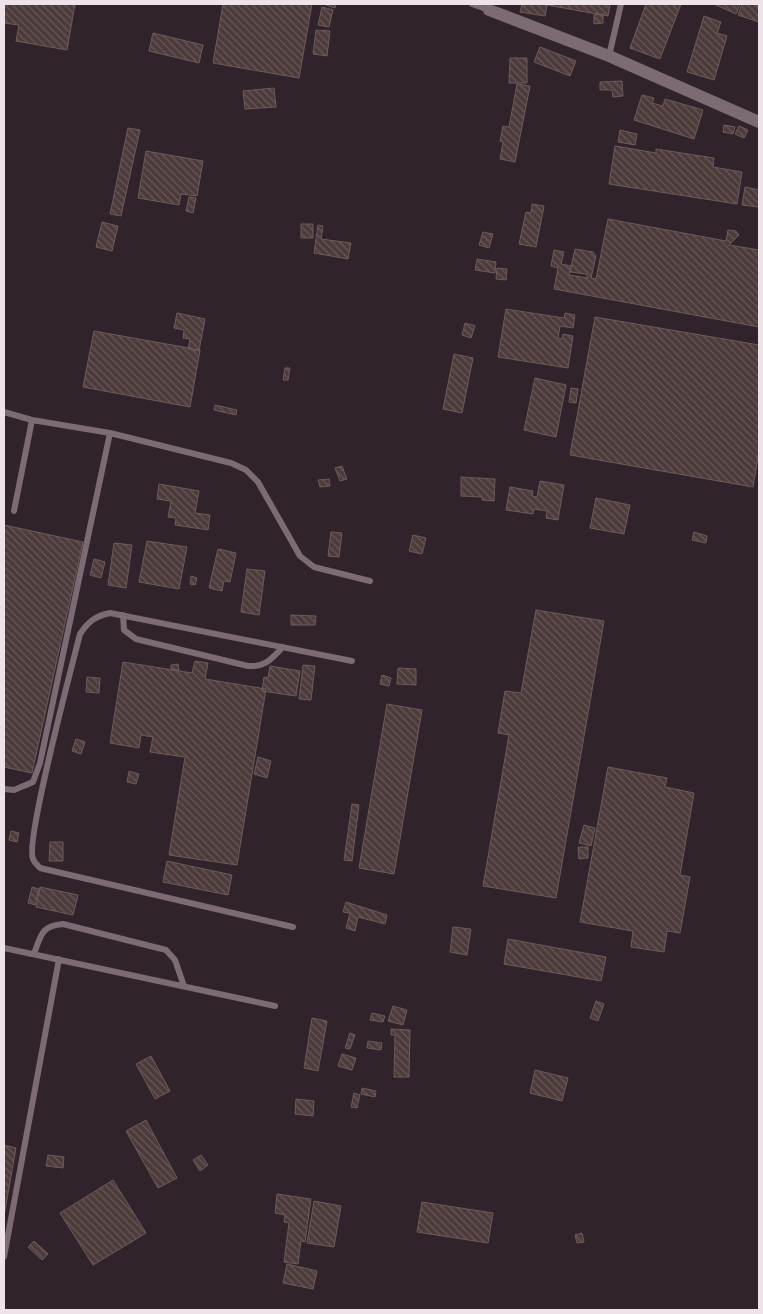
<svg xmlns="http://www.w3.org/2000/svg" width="763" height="1314" font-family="Jost,sans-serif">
<defs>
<pattern id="building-back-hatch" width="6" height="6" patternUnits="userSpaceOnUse" patternTransform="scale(1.25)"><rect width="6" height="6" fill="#4d3b3b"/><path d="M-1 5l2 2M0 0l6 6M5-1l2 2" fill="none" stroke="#675757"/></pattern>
</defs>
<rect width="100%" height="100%" fill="#31232c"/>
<!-- building -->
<path fill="url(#building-back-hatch)" stroke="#6e5b5b" d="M4,4h71l-8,46 -51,-9 3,-16 -15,-2z
M223,4h89l-13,74 -86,-15z
M323,4h13l-1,4z
M522,4h88l-2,12 -61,-11 -2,11 -25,-4z
M646,4h35l-21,55 -30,-11z
M714,4h26l-4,10z
M742,4h17v18l-21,-7z
M322,7l11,3 -4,17 -11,-2z
M603,14v9l-9,1v-9z
M704,16l17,6 -4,11 10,3 -13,44 -27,-8z
M316,30l14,1 -3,25 -14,-2z
M153,33l50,12 -4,18 -50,-12z
M540,47l36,14 -6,15 -36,-14z
M510,58h17v25h-18z
M622,81l1,15 -10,1 -1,-7h-12v-8z
M517,84l13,2 -15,76 -15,-3 3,-17 -3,-1 3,-15 6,1z
M274,88l2,19 -31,2 -2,-18z
M642,95l12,3 -2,5 11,3 2,-7 38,11 -9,29 -60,-19z
M724,125l11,2 -2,7 -10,-2z
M739,126l9,4 -4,8 -9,-4z
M128,128l12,2 -19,86 -11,-2z
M620,130l17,4 -2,11 -17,-3z
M615,146l41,7v-4l58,9 -1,9 29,5 -5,32 -128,-20z
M146,151l57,10 -6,35 -16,-2 -2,11 -41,-7z
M745,187l14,3v17l-17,-2z
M189,197l7,1 -3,15 -7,-2z
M532,204l12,2 -8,41 -17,-3 7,-32 5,1z
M608,219l118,22 2,-11 8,1 3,4 -10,10 30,5v77l-205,-38 4,-21 -7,-2 3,-16 10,2 -3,12 10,2 -2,9 19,3 -2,-4 -16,-2 5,-23 18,3 3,4 -5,22 5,1z
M102,222l16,4 -6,25 -16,-4z
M301,224h12v14h-12z
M318,225l5,1 -2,13 30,4 -3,16 -34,-6z
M483,232l10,2 -4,14 -10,-3z
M477,259l19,3 -1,11 -20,-3z
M497,268l10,1 -1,11 -10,-1z
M506,309l58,9 1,-5 10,2 -2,13 -13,-2 -2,12 4,1 1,-5 10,2 -5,32 -70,-11z
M177,313l28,6 -6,32 -11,-2 2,-10 -7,-1 1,-8 -10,-2z
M595,317l164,28v106l-6,36 -183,-32z
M465,323l10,3 -4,12 -9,-3z
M94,331l106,19 -10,57 -107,-20z
M454,354l19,4 -11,55 -19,-4z
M285,368h5l-2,12h-5z
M535,378l31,7 -10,52 -32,-7z
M571,388l7,1 -2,14 -7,-1z
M215,405l22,5 -1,5 -22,-5z
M342,466l5,13 -7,2 -5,-13z
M461,477l34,2 -1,22 -12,-1v-3l-21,-1z
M329,479l1,7 -10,1 -2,-7z
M540,481l24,4 -6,35 -12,-2 1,-7 -13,-2 -1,5 -27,-4 4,-23 23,4 -1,5 5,1z
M159,484l40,7 -4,22 15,2 -2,15 -33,-5 1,-7 -8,-1 3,-16 -14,-2z
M596,498l34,7 -6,29 -34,-6z
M4,525l79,17 -51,231 -28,-6z
M331,532l11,1 -3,24 -11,-1z
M694,532l13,4 -1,7 -14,-3z
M413,535l13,3 -4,16 -13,-3z
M147,541l40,6 -8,42 -40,-7z
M114,543l18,2 -6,43 -18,-3z
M218,549l18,4 -6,29 -6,-1 -2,10 -13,-3z
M94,559l11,3 -4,16 -11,-3z
M247,569l18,2 -6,44 -18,-3z
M191,576l6,2 -2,7 -5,-1z
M536,610l68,11 -48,277 -73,-12 26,-151 -11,-2 7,-42 16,2z
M291,615l25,1 -1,9h-24z
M195,661l13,2 -3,16 61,10 -29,176 -68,-10 16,-98 -35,-5 3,-15 -12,-2 -2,13 -29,-5 13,-81 69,11z
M178,664l1,6h-8v-5z
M303,665l12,1 -4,34 -12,-1z
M270,666l30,5 -4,25 -34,-5 2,-14 4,1z
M398,668l18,1v16l-19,-1z
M382,675l9,3 -2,8 -9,-2z
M87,677l13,1 -1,15 -13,-1z
M387,704l35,6 -28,164 -35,-6z
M76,739l9,3 -4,12 -9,-3z
M258,757l13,4 -4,17 -13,-4z
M608,767l59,11 -2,9 29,6 -14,82 10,2 -10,56 -13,-2 -3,21 -33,-5 2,-16 -53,-9z
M129,771l10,3 -3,10 -9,-2z
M352,804l7,1 -7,56 -8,-1z
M584,825l11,3 -4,18 -12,-3z
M11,831l8,2 -2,9 -8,-2z
M50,842h13v19h-14z
M578,847h10v11l-9,1z
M167,861l65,14 -4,20 -65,-13z
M32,887l7,2 -4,16 -7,-2z
M40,887l38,8 -5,20 -37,-8z
M346,902l41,13 -2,9 -27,-7 -3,14 -9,-3 4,-15 -7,-1z
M453,927l18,2 -4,26 -17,-3z
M508,939l98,18 -5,24 -97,-17z
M596,1001l8,3 -6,17 -8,-3z
M393,1006l14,4 -4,15 -15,-4z
M372,1013l13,3 -2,6 -13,-2z
M312,1018l15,3 -9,50 -14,-3z
M391,1029l19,1 -1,47h-15l1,-42h-4z
M350,1033l5,2 -5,14 -5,-1z
M368,1041l14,2 -1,7 -14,-2z
M342,1054l14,4 -4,12 -14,-4z
M151,1056l19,35 -15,8 -19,-35z
M535,1070l33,8 -6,23 -32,-8z
M362,1088l14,3 -1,6 -14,-3z
M354,1093l6,2 -3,13 -6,-1z
M296,1099l18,2 -1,15 -18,-2z
M146,1120l31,58 -19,10 -32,-57z
M4,1145l12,3 -12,68z
M48,1155l16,2 -1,11 -17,-2z
M201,1155l7,10 -8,6 -7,-11z
M113,1180l33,53 -53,32 -33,-52z
M277,1194l34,5 -6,43 -4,-1 -3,23 -14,-2 5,-39 -5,-1 1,-7 -10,-2z
M314,1201l27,5 -7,41 -27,-4z
M422,1202l71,11 -5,30 -71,-11z
M582,1233l2,9 -7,1 -2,-8z
M34,1241l14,13 -6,6 -14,-13z
M287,1264l30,7 -4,18 -30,-6z"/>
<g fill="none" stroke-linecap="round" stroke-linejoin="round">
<!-- service -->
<path stroke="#7c6b74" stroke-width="6" d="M472,4l17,6
M609,56l12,-52
M4,412l28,8 78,13 121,30 15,7 12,12 42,74 14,11 56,14
M14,511l18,-91
M123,615l1,15 12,9 112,27c18,1 23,-7 35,-19
M4,789l10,1 19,-8 7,-19 70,-330
M293,927l-253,-59c-2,-2 -6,-6 -7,-9 -8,-18 39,-193 47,-225 8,-12 15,-18 30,-21l242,48
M4,948l271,58
M34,954c7,-19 7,-28 29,-30l103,26 9,10 9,26
M4,1257l55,-298"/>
<!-- minor -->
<path stroke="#7c6b74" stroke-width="12" d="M489,10l120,46 150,66"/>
</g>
<!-- border -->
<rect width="763" height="1314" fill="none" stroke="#ede3e9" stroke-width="10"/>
</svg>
